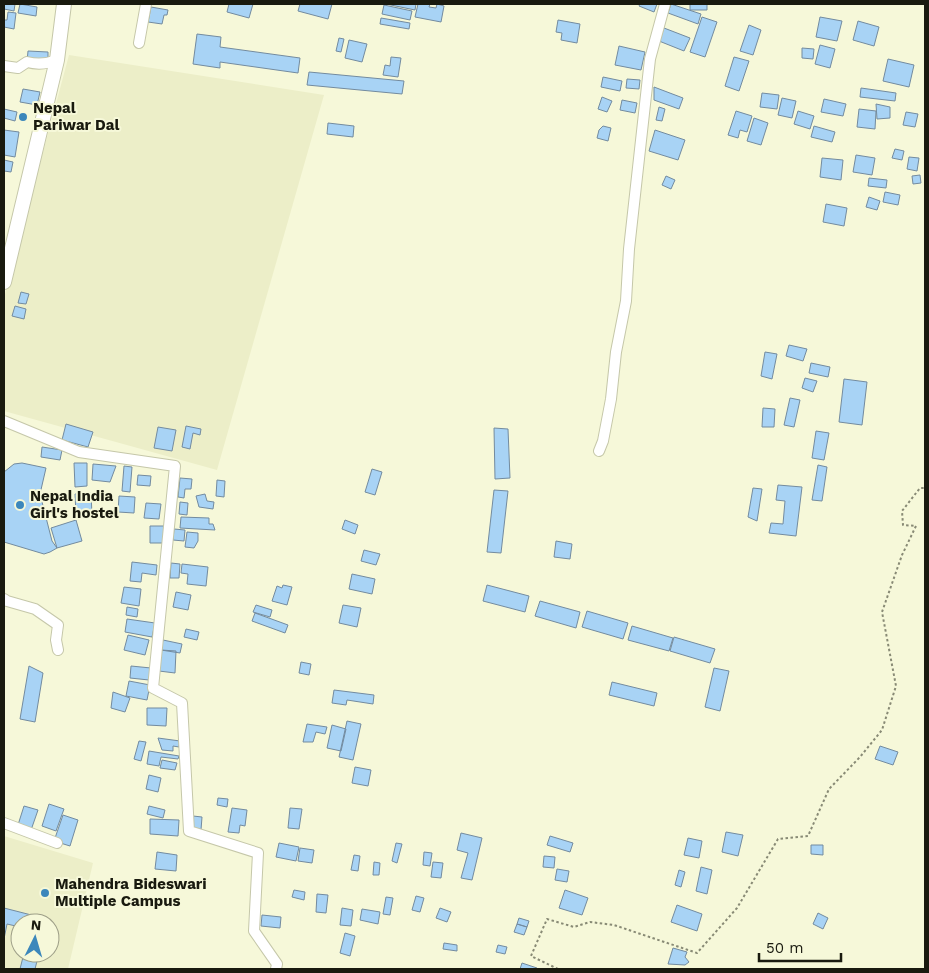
<svg xmlns="http://www.w3.org/2000/svg" width="929" height="973" font-family="'Work Sans',sans-serif">
<rect width="100%" height="100%" fill="#f6f8d9"/>
<!-- built -->
<path fill="#eceec8" fill-rule="evenodd" d="M69,55l255,40 -107,375 -213,-59v-113z
M4,836l89,27 -25,106h-64zM20,923h30v30h-30z"/>
<!-- building -->
<path fill="#a8d3f5" stroke="#738b9f" d="M4,4h11l-1,7 -10,-2z
M20,4l17,3 -1,9 -18,-3z
M229,4h24l-4,14 -22,-6z
M300,4h32l-4,15 -30,-8z
M386,4h30l-1,6z
M418,4h12l-1,3 7,1 1,-4 7,2 -3,16 -26,-5z
M640,4h17l-3,8 -15,-6z
M671,4l30,10 -3,10 -30,-11z
M690,4h17v6h-17z
M384,5l28,6 -2,9 -28,-6z
M151,7l17,3 -1,5h-3l-2,9 -14,-2z
M8,12l8,1 -2,16 -10,-2v-7h3z
M702,17l15,5 -12,35 -15,-5z
M820,17l22,4 -5,20 -21,-4z
M381,18l29,5 -1,6 -29,-5z
M558,20l22,4 -3,19 -16,-3 1,-7 -6,-1z
M858,21l21,6 -5,19 -21,-6z
M749,25l12,5 -8,25 -13,-4z
M664,28l26,10 -6,13 -25,-10z
M197,34l24,3 -1,10 80,11 -2,15 -78,-11v6l-27,-4z
M339,38l5,1 -3,13 -5,-1z
M349,40l18,4 -5,18 -17,-4z
M820,45l15,4 -5,19 -15,-4z
M619,46l26,6 -4,18 -26,-5z
M802,48l12,1 -1,10 -11,-1z
M28,51l20,1v12l-21,-2z
M391,57l10,1 -3,19 -15,-2 2,-10 5,1z
M734,57l15,4 -10,30 -14,-5z
M888,59l26,6 -5,22 -26,-6z
M309,72l95,9 -2,13 -95,-9z
M603,77l19,4 -2,10 -19,-4z
M627,79l13,1 -1,9 -13,-1z
M654,87l29,11 -4,11 -25,-9z
M861,88l35,5 -1,8 -35,-4z
M23,89l17,3 -3,13 -17,-3z
M762,93l17,2 -2,14 -17,-2z
M602,97l10,4 -5,11 -9,-3z
M782,98l14,3 -4,17 -14,-3z
M824,99l22,5 -3,12 -22,-4z
M622,100l15,3 -2,10 -15,-3z
M876,104l14,3v11l-13,1z
M659,107l6,2 -3,12 -6,-1z
M4,109l13,3 -2,9 -11,-3z
M859,109l17,2 -1,18 -18,-2z
M736,111l16,5 -5,16 -7,-2 -2,8 -10,-3z
M798,111l16,5 -4,13 -16,-5z
M906,112l12,2 -3,13 -12,-2z
M754,118l14,5 -7,22 -14,-4z
M328,123l26,3 -1,11 -26,-3z
M603,126l8,2 -3,13 -11,-3 2,-8z
M814,126l21,6 -3,10 -21,-5z
M4,130l15,2 -4,25 -11,-2z
M655,130l30,10 -7,20 -29,-9z
M895,149l9,2 -2,9 -10,-2z
M856,155l19,3 -3,17 -19,-3z
M909,157l10,1 -2,13 -10,-2z
M822,158l21,2 -2,20 -21,-3z
M4,160l9,2 -2,10 -7,-1z
M920,175l1,8 -8,1 -1,-8z
M666,176l9,4 -4,9 -9,-4z
M869,178l18,2 -1,8 -18,-2z
M885,192l15,3 -2,10 -15,-3z
M869,197l11,4 -3,9 -11,-3z
M826,204l21,4 -3,18 -21,-4z
M21,292l8,2 -3,10 -8,-1z
M15,306l11,3 -2,10 -12,-3z
M789,345l18,4 -4,12 -17,-5z
M765,352l12,2 -5,25 -11,-3z
M811,363l19,4 -2,10 -19,-4z
M805,378l12,3 -4,11 -11,-4z
M844,379l23,3 -5,43 -23,-3z
M790,398l10,2 -6,27 -10,-2z
M763,408l12,1 -1,18h-12z
M66,424l27,8 -5,15 -26,-7z
M186,426l15,3 -1,6 -7,-2 -3,16 -8,-2z
M158,427l18,3 -4,21 -18,-3z
M494,428l14,1 2,49 -15,1z
M816,431l13,2 -5,27 -12,-2z
M42,447l20,3 -2,10 -19,-3z
M22,463l24,5 -6,26 12,47 5,7 -7,4 -6,2 -40,-12v-70l10,-8z
M74,463h13v23l-12,1z
M93,464l23,2 -6,16 -18,-2z
M818,465l9,2 -5,34 -10,-1z
M124,466l8,1 -2,25 -8,-1z
M372,469l10,3 -7,23 -10,-3z
M138,475l13,1 -1,10 -13,-1z
M180,478l12,1 -1,10h-6l-1,9 -6,-1z
M217,480l8,1 -1,16 -8,-1z
M778,485l24,2 -6,49 -27,-3 2,-10 12,1 2,-23 -9,-1z
M753,488l9,1 -5,32 -9,-4z
M494,490l14,1 -7,62 -14,-1z
M91,493l1,22h-16l-1,-21z
M205,494l2,7 7,1 -1,7 -14,-2 -3,-11z
M119,496l16,1 -1,16 -16,-1z
M180,502l8,1 -1,12 -8,-1z
M146,503l15,1 -2,15 -15,-1z
M181,517l28,1v6h4l2,6 -35,-2z
M76,520l6,21 -25,7 -6,-20z
M345,520l13,5 -3,9 -13,-5z
M150,526h14v17h-14z
M174,529l11,1 -1,11 -11,-1z
M187,532l11,1v8l-4,7 -9,-1z
M556,541l16,3 -2,15 -16,-2z
M364,550l16,4 -4,11 -15,-4z
M132,562l25,3 -1,10 -14,-2 -1,9 -11,-1z
M171,563l9,1 -1,14h-9z
M182,564l26,3 -2,19 -19,-2 1,-10 -7,-1z
M352,574l23,5 -3,15 -23,-5z
M283,585l9,2 -5,18 -15,-4 5,-15 5,2z
M487,585l42,11 -4,16 -42,-11z
M124,587l17,2 -2,17 -18,-3z
M176,592l15,3 -3,15 -15,-3z
M540,601l40,11 -4,16 -41,-12z
M256,605l16,5 -2,7 -17,-5z
M343,605l18,3 -4,19 -18,-4z
M127,607l11,2 -1,8 -11,-2z
M587,611l41,12 -5,16 -41,-12z
M255,613l33,12 -3,8 -33,-12z
M127,619l28,4 -3,14 -27,-5z
M632,626l41,12 -4,13 -41,-11z
M186,629l13,3 -2,8 -13,-3z
M128,635l21,5 -4,15 -21,-5z
M674,637l41,12 -5,14 -40,-12z
M163,640l19,4 -2,9 -19,-3z
M161,650l15,1 -1,22 -16,-2z
M301,662l10,2 -2,11 -10,-2z
M29,666l14,7 -8,49 -15,-3z
M131,666l20,2 -2,12 -19,-2z
M714,668l15,3 -9,40 -15,-4z
M129,681l21,4 -3,15 -21,-4z
M612,682l45,11 -3,13 -45,-11z
M334,690l40,5 -1,9 -26,-4 -1,5 -14,-2z
M113,692l17,6 -5,14 -14,-4z
M147,708h20l-1,18 -19,-1z
M347,721l14,3 -8,36 -14,-3z
M307,724l20,3 -2,7 -9,-2 -3,10h-10z
M332,725l14,4 -5,22 -14,-3z
M158,738l22,3 -1,6 -6,-1v5l-11,-1z
M139,741l7,1 -5,19 -7,-2z
M880,746l18,6 -5,13 -18,-6z
M149,751l30,5 -1,3 -17,-2 -2,9 -12,-2z
M162,760l15,3 -2,7 -15,-2z
M355,767l16,3 -3,16 -16,-3z
M149,775l12,3 -3,14 -12,-3z
M218,798l10,1 -1,8 -10,-2z
M49,804l15,5 -8,22 -14,-5z
M24,806l14,4 -8,23 -13,-5z
M149,806l16,4 -2,8 -16,-4z
M232,808l15,2 -2,16 -5,-1 -1,8 -11,-1z
M290,808l12,1 -3,20 -11,-1z
M63,815l15,5 -8,26 -16,-5z
M193,816l9,1 -1,13 -9,-1z
M150,819l29,1 -1,16 -28,-2z
M726,832l17,3 -5,21 -16,-4z
M461,833l21,5 -10,42 -11,-2 7,-25 -11,-3z
M550,836l23,7 -3,9 -23,-7z
M688,838l14,3 -3,17 -15,-3z
M279,843l20,4 -3,14 -20,-4z
M396,843l6,1 -5,19 -5,-2z
M811,845h12v10l-12,-1z
M300,848l14,2 -2,13 -14,-2z
M157,852l20,3 -1,16 -21,-2z
M424,852l8,1 -2,13 -7,-1z
M354,855l6,1 -2,15 -7,-1z
M544,856l11,1 -1,11 -11,-1z
M374,862l6,1 -1,12h-6z
M433,862l10,1 -2,15 -10,-1z
M701,867l11,3 -5,24 -11,-3z
M557,869l12,2 -2,11 -12,-2z
M679,870l6,2 -4,15 -6,-2z
M294,890l11,2 -1,8 -12,-3z
M565,890l23,8 -6,17 -23,-7z
M317,894l11,1 -2,18 -10,-1z
M416,896l8,2 -4,14 -8,-2z
M386,897l7,1 -3,17 -7,-1z
M677,905l25,9 -5,17 -26,-9z
M4,908l43,11 -1,4h-26v4l-13,-3 -3,15z
M342,908l11,2 -2,16 -11,-1z
M440,908l11,4 -4,10 -11,-4z
M362,909l18,3 -2,12 -18,-4z
M818,913l10,5 -5,11 -10,-5z
M262,915l19,2 -1,11 -19,-2z
M519,918l10,3 -2,6 -10,-3z
M517,924l10,3 -3,8 -10,-3z
M345,933l10,3 -5,20 -10,-3z
M444,943l13,2v6l-14,-2z
M498,945l9,2 -2,7 -9,-2z
M673,948l14,4 -2,5 4,5 -4,3 -17,-1z
M24,953h15l-4,16h-15z
M522,963l15,5v1h-17z"/>
<g fill="none" stroke-linecap="round" stroke-linejoin="round">
<defs>
<path id="minor" d="M139,43l7,-39
M4,66l14,2 9,-6c11,3 20,2 30,-2
M4,421l75,31 96,14 -22,222 29,15 7,128 69,22 -4,78 23,33 -1,5
M599,451l4,-10 8,-42 5,-47 10,-51 3,-52 21,-190 15,-55
M4,599l3,2 28,8 23,16 -2,15 2,10
M4,823l53,20"/>
<path id="secondary" d="M4,282l53,-222 7,-56"/>
</defs>
<!-- minor casing -->
<use href="#minor" stroke="#c5c7a9" stroke-width="12"/>
<!-- secondary casing -->
<use href="#secondary" stroke="#c5c7a9" stroke-width="16"/>
<!-- path -->
<path stroke="#888a75" stroke-width="2" stroke-dasharray="2.5 2.5" stroke-linecap="butt" d="M558,969l-27,-13 16,-37 27,8 16,-5 24,3 83,28 40,-45 41,-69 30,-3 21,-47 31,-32 22,-27 14,-44 -14,-74 20,-57 14,-29 -13,-1 -1,-14 18,-23h5"/>
<!-- minor -->
<use href="#minor" stroke="#fff" stroke-width="10"/>
<!-- secondary -->
<use href="#secondary" stroke="#fff" stroke-width="14"/>
</g>
<!-- markers -->
<g fill="#3c87bb" stroke="#f6f8d9" stroke-width="2">
<circle cx="23" cy="117" r="5"/>
<circle cx="20" cy="505" r="5"/>
<circle cx="45" cy="893" r="5"/>
</g>
<g text-anchor="middle" stroke-width="4" stroke-linejoin="round" paint-order="stroke">
<!-- poi labels -->
<g font-size="15" font-weight="bold" fill="#191a0f" stroke="#f6f8d9" text-anchor="start">
<text x="33" y="113">Nepal<tspan x="33" dy="17">Pariwar Dal</tspan></text>
<text x="30" y="501">Nepal India<tspan x="30" dy="17">Girl's hostel</tspan></text>
<text x="55" y="889">Mahendra Bideswari<tspan x="55" dy="17">Multiple Campus</tspan></text>
</g>
</g>
<!-- border -->
<rect width="929" height="973" fill="none" stroke="#191a0f" stroke-width="10"/>
<!-- north arrow -->
<g transform="translate(35 938) rotate(5)"><circle r="24" fill="#f6f8d9" stroke="#9e9f88"/>
<path d="M0-4L9 19L0 12L-9 19Z" fill="#3c87bb"/>
<text y="-8" font-size="14" font-weight="bold" text-anchor="middle" fill="#191a0f">N</text>
</g>
<!-- scale -->
<path d="M759 953v8h82v-8" fill="none" stroke="#191a0f" stroke-width="2.5"/>
<text x="766" y="953" font-size="15" fill="#191a0f" stroke="#f6f8d9" stroke-width="4" paint-order="stroke">50 m</text>
</svg>
